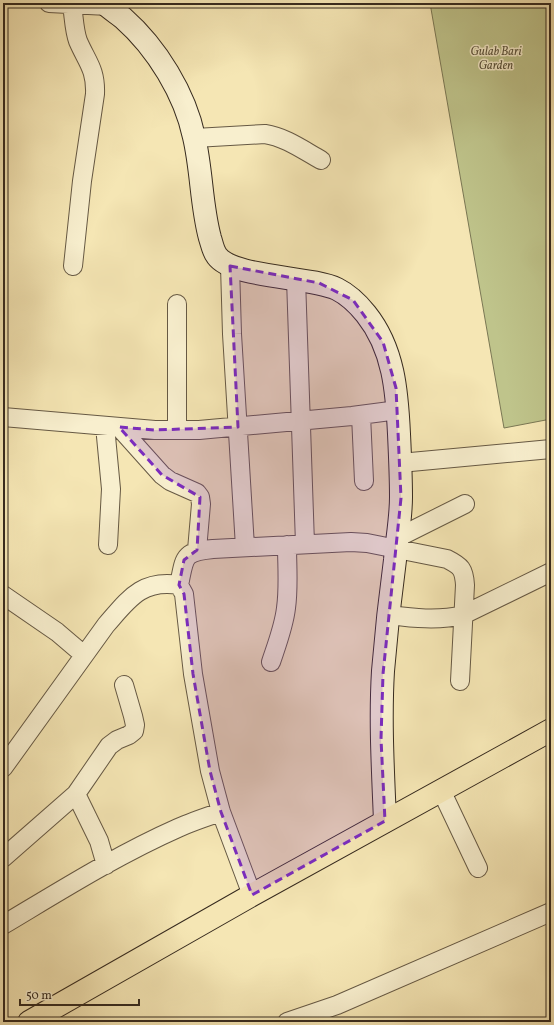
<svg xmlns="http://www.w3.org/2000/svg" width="554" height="1025" font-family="Vollkorn,serif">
<rect width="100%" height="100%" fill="#f5e6b4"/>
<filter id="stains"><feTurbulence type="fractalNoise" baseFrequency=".005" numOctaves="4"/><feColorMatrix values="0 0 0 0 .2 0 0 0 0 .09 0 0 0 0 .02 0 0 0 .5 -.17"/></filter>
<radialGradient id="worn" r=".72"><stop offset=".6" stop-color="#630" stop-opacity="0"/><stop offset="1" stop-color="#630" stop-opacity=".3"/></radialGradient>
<!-- green -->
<path fill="#bfc48b" stroke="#7a7754" d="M430,3h121v416l-47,9z"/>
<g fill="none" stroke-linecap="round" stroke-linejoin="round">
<defs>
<path id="street" d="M49,3l59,3
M72,5c2,12 2,25 6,36 9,21 18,28 17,53l-13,87 -9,85
M195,138l70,-4c20,3 38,16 56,26
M230,266l2,68 13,213
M296,279l9,265
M361,415l3,66
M3,417l152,13h44l153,-14 46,-6
M105,426l6,63 -3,56
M119,427l43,48 8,6 27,12 3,4 1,7 -4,46
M177,430v-126
M400,463l151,-14
M397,538l68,-34
M179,585c6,-28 3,-33 34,-36l138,-7 16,1 80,16c14,7 17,10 18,26l-5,96
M3,595l54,37 27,23
M388,615c25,3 50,6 75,0l88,-43
M271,662c6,-18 13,-36 15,-54 3,-21 1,-42 1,-63
M3,768l103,-143c22,-25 35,-46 73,-40l5,9 9,80 17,97 11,41 31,83
M441,790l37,78
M76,794l23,47 7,24
M3,858l73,-64 33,-48 8,-6 12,-5 5,-4 1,-6 -2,-9 -9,-31
M3,925c57,-34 114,-70 175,-97 13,-6 28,-11 43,-16
M287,1022l50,-17 214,-93"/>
<path id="secondary" d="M104,3c6,6 13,10 19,15 34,30 62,76 71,119 8,34 7,68 16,101 2,6 3,13 7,18 16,22 93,20 120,33 12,6 21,15 29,25 28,35 31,78 33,120 1,21 2,42 2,63 0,21 -4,42 -6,63 -5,37 -9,74 -12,111 -3,50 0,100 2,150"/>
<path id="primary" d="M29,1022l223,-127 299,-165"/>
</defs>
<!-- street casing -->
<use href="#street" stroke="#665944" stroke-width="20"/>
<!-- secondary casing -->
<use href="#secondary" stroke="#362a1e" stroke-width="24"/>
<!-- primary casing -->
<use href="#primary" stroke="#362a1e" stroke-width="24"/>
<!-- street -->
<use href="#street" stroke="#f8efce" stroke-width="18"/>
<!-- secondary -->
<use href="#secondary" stroke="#f8efce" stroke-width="22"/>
<!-- primary -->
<use href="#primary" stroke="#f5e6b4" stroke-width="22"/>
</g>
<!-- marked area -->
<path fill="#7b2cbf" fill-opacity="0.2" stroke="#7b2cbf" stroke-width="3" stroke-dasharray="8 5" stroke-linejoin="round" d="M230,266l89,17 34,17 30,42 13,46 5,110 -18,176 -2,65 4,82 -133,74 -31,-83 -11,-41 -17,-97 -9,-80 -5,-9 5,-25 13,-10 3,-53 -38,-22 -43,-48 36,3 83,-3z"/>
<g text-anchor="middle" stroke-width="3" stroke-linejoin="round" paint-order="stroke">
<!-- park labels -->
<g font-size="12" font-style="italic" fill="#585039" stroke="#f8efce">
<text x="496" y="55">Gulab Bari<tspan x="496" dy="14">Garden</tspan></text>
</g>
</g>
<!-- margin -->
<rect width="554" height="1025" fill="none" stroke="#f5e6b4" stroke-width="16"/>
<rect x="4" y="4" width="546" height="1017" fill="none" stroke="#362a1e" stroke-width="2"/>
<rect x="8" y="8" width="538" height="1009" fill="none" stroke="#362a1e"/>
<!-- scale -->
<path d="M20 999v6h119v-6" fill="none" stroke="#362a1e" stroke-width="2"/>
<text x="26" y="999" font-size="12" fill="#362a1e" stroke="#f8efce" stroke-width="3" paint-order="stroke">50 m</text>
<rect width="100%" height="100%" filter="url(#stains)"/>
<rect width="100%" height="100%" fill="url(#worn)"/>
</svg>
